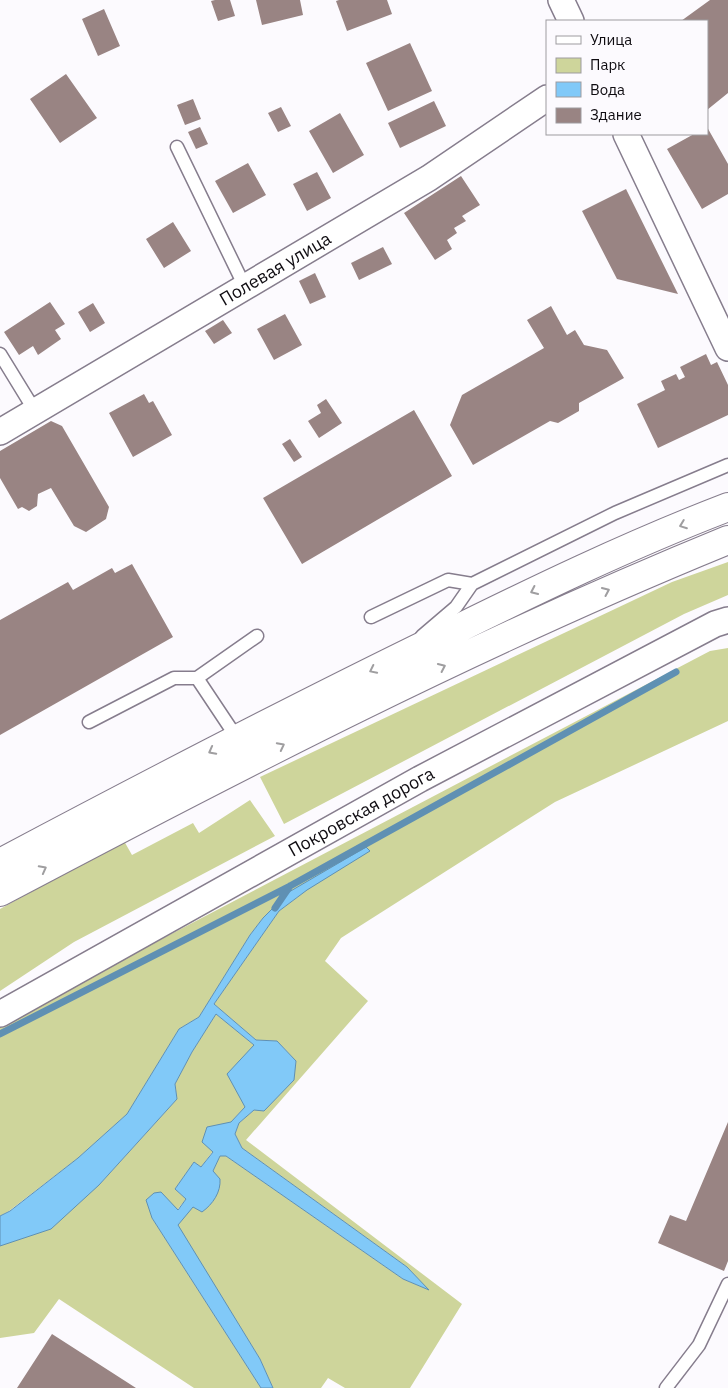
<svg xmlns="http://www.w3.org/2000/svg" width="728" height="1388" font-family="'IBM Plex Sans',sans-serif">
<rect width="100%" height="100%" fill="#fcfafe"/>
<!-- green -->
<path fill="#ced59b" d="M728,562v33l-44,19 -400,210 -24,-47 412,-195z
M728,648v73l-173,81 -214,136 -16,23 43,40 -122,139 216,164 -52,84h-65l-17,-10 -7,10h-48l-13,-29 -79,-127 -3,-7c17,-21 31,-44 42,-69h6l177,123 24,10 -20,-22 -165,-119 -7,-14 4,-11 15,-13h10l29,-30 3,-19 -19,-20 -21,-1 -42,-36 65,-93 28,-21 62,-39 -106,67 -13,17 -51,82 -20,12 -52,85 -49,44 -69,53 -9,5v-189l32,-20 678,-356z
M250,800l25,36 -201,106 -74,49v-82l124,-68 8,14 61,-32 6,10z
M216,1014l38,31 -9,62 -14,15 -18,29 -12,16 -7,-5 -19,27 11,10 -9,11 -25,8 109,170h-67l-135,-89 -25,34 -34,5v-92l99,-61 78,-86 -2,-15 17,-32z"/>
<!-- water -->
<path fill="#81c9f8" stroke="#5f90b3" d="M366,847l4,4 -63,39 -28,21 -65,93 42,36 21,1 19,20 -2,19 -30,31 -10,-1 -15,13 -4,11 7,14 165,119 22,23 -26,-11 -177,-123h-6l-7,15 7,8c1,13 -7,25 -18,33l-9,-5 -15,18 82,134 13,29h-12l-109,-170 -6,-18 8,-7 7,-1 17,18 8,-11 -11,-10 19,-27 7,5 12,-15 -11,-10 5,-15 24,-5 14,-15 -18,-33 27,-29 -38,-31 -24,38 -17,32 2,15 -78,86 -48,44 -51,17v-30l10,-5 68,-53 49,-44 52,-85 20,-12 51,-82 13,-17 26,-26z"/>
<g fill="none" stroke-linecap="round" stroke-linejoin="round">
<!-- stream -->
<path stroke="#5f90b3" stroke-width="7" d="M275,908l15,-22
M0,1034l290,-148 386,-214"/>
</g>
<!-- building -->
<path fill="#998483" d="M215,0h15l5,16 -17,5 -7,-20z
M256,0h44l3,15 -41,10z
M339,0h48l5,14 -45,17 -11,-30z
M710,0h18v93l-21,17v-89h-26z
M104,9l16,37 -22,10 -16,-37z
M410,43l22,48 -44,20 -22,-48z
M66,74l31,44 -37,25 -30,-44z
M193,99l8,20 -16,6 -8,-20z
M434,101l12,25 -46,22 -12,-25z
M281,107l10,19 -13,6 -10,-19z
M340,113l24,42 -31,18 -24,-42z
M200,127l8,17 -12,5 -8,-17z
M707,127l21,37v30l-26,15 -35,-60 27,-15h13z
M248,163l18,32 -33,18 -18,-32z
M317,172l14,26 -24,13 -14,-27z
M461,176l19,29 -18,11 4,5 -12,7 3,5 -10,7 5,9 -17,11 -31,-47z
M626,189l52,105 -61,-15 -35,-68z
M173,222l18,29 -27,17 -18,-29z
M383,247l9,17 -33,16 -8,-17z
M315,273l11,24 -16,7 -11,-23z
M50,302l15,22 -10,6 6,9 -23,16 -5,-9 -14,9 -15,-23z
M93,303l12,20 -15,9 -12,-20z
M551,306l16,29 8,-5 9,15 23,5 17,28 -45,25v8l-21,12 -8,-2 -77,44 -23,-40 12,-30 82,-47 -17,-28z
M285,314l17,31 -28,15 -17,-31z
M223,320l9,13 -18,11 -9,-13z
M706,354l5,11 6,-3 11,23v30l-70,33 -21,-44 28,-14 -4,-9 15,-7 3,6 6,-3 -5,-10z
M144,394l5,9 4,-2 19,34 -39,22 -24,-44z
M326,399l16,24 -23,15 -11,-17 13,-8 -4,-8z
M414,410l38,66 -150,88 -39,-66z
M51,421l11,5 47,81 -3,12 -20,13 -12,-6 -23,-38 -13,6 -1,12 -8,5 -7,-4 -4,2 -18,-31v-27z
M290,439l12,18 -8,5 -12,-18z
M132,564l41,73 -173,98v-115l68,-38 5,8 39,-22 3,5z
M728,1122v139l-4,10 -66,-28 12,-28 16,6z
M52,1334l84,54h-119z"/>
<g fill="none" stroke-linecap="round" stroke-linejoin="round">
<defs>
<path id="lane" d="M177,147l68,140
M0,354l35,57
M371,617l77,-37 24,4
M422,636l34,-29 16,-23 143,-71 113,-48
M89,722l85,-44h23
M237,738l-40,-60 60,-42
M666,1388l33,-43 29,-61"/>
<g id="street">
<path d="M561,0l10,21"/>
<path d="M626,134l102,214"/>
<path id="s1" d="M0,432l429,-254 118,-80"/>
<path id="s2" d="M0,1014l420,-235 295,-155 13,-4"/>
</g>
<path id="secondary" d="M0,863c145,-77 291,-153 439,-225 95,-47 190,-93 289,-131
M0,892c238,-126 478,-250 728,-352"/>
</defs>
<!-- lane casing -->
<use href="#lane" stroke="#867d8d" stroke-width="15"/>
<!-- street casing -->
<use href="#street" stroke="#867d8d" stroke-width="28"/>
<!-- secondary casing -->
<use href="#secondary" stroke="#867d8d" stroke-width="30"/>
<!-- lane -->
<use href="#lane" stroke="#fff" stroke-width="12"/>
<!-- street -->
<use href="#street" stroke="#fff" stroke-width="25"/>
<!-- secondary -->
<use href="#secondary" stroke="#fff" stroke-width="28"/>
</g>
<!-- one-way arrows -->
<defs><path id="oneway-chevron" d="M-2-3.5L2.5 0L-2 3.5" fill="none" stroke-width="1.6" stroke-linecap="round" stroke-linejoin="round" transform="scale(1.25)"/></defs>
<g stroke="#9f9ea0">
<use href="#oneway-chevron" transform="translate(683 525) rotate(159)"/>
<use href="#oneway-chevron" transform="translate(534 591) rotate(155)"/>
<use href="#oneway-chevron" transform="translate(606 591) rotate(-24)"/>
<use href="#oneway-chevron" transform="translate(442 667) rotate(-25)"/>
<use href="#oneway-chevron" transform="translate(373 670) rotate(154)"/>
<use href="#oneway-chevron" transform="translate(281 746) rotate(-27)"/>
<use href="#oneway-chevron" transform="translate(212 751) rotate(152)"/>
<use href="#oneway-chevron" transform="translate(43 869) rotate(-28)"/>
</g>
<g text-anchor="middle" stroke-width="4" stroke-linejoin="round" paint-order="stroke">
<!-- street labels -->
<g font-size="18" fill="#0f0c11" stroke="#fcfafe">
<text dy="6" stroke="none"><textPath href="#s1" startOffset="320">Полевая улица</textPath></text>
<text dy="6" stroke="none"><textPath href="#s2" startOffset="414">Покровская дорога</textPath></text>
</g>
</g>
<!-- legend -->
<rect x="546" y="20" width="162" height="115" fill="#fcfafe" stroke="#9d9b9f"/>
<rect x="556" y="36" width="25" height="8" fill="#ffffff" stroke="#9d9b9f"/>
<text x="590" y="45" font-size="15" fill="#0f0c11">Улица</text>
<rect x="556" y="58" width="25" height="15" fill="#ced59b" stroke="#9d9b9f"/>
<text x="590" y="70" font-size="15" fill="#0f0c11">Парк</text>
<rect x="556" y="82" width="25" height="15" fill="#81c9f8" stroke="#9d9b9f"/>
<text x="590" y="95" font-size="15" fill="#0f0c11">Вода</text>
<rect x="556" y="108" width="25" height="15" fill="#998483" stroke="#9d9b9f"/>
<text x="590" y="120" font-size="15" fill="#0f0c11">Здание</text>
</svg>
